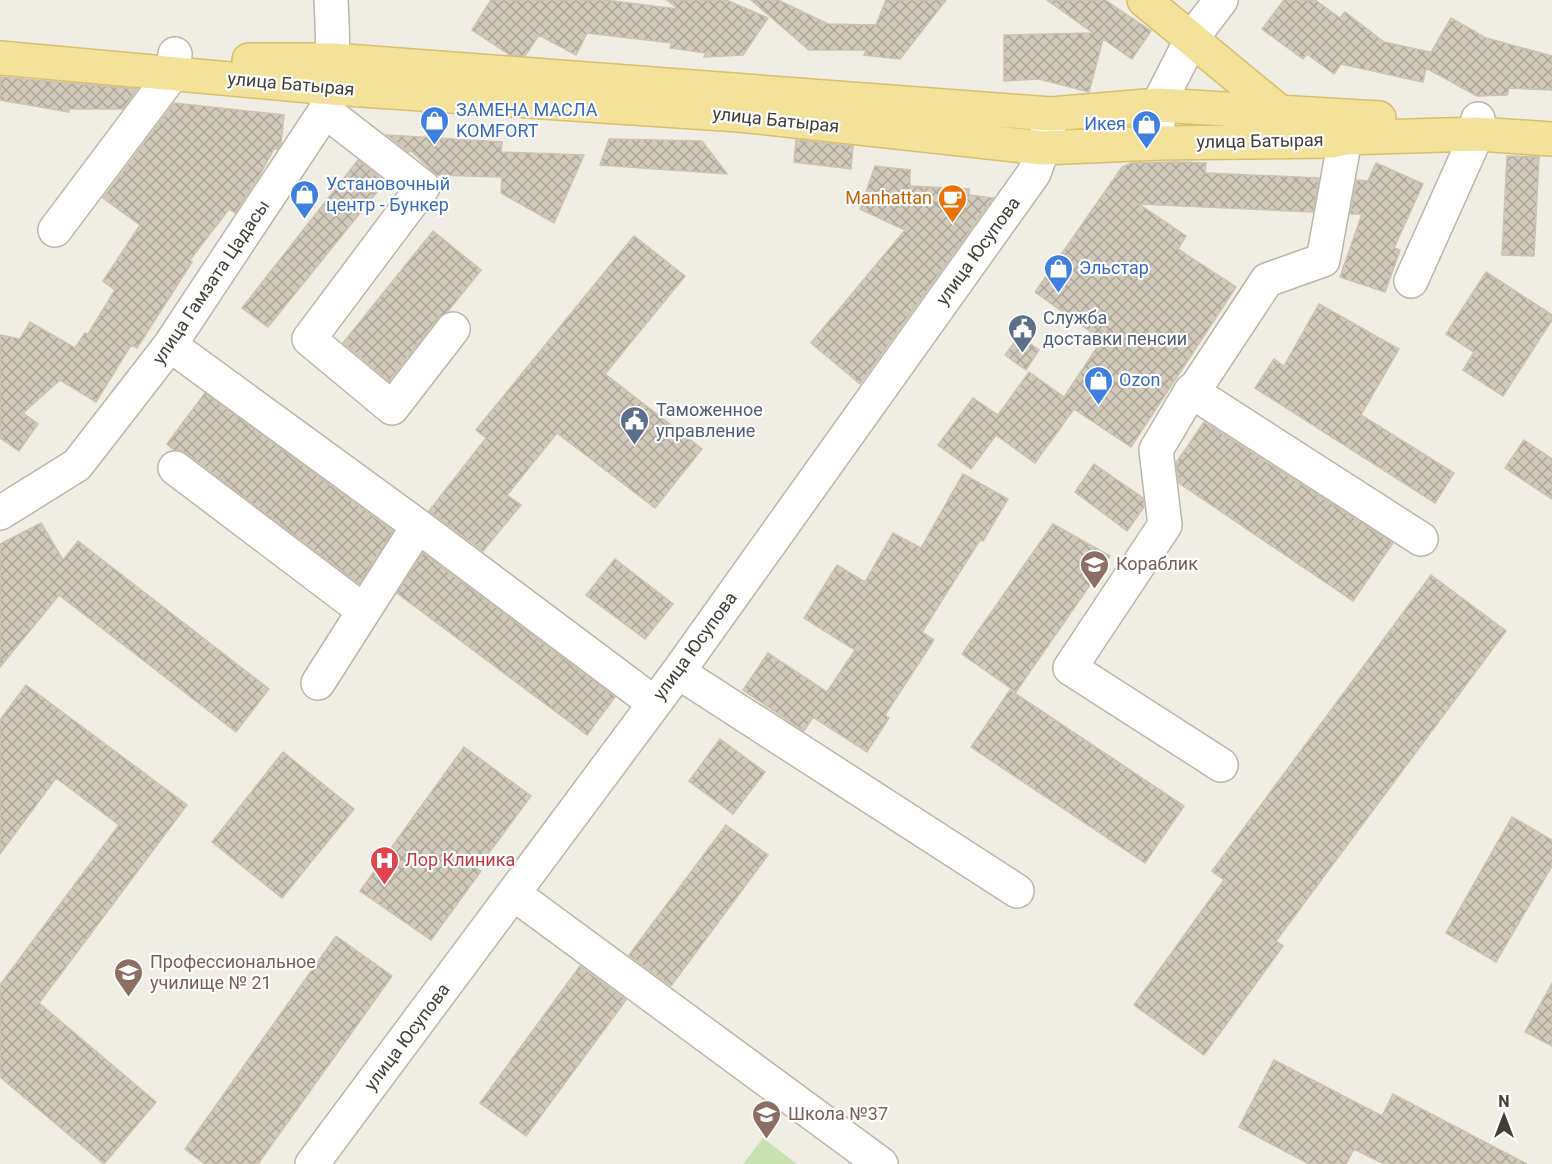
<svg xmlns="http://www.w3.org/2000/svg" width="1552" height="1164" font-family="Roboto,sans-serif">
<defs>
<pattern id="building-cross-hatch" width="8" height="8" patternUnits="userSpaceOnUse" patternTransform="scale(1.5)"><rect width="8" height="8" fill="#d1cabb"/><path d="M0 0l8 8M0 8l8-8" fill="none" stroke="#aba599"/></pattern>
</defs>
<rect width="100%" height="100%" fill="#f0eee4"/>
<!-- green -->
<path fill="#c8e1b0" d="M763,1138l34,26h-54z"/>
<!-- building -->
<path fill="url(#building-cross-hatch)" stroke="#cbc2af" stroke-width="1.5" d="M491,0h113l74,9 -11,-9h59l42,18 -25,37 -39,2 2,-4 -36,-5 2,-5 -85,-10 -11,22 -37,-20 -14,21 -15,-1 -38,-25z
M751,0h27l50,24 48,1 10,-25h60l-46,59 -36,-4 2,-5h-57z
M1047,0h58l46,31 -19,28 -29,-20 -14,53 -50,-13 -35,2v-46l89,-2z
M1284,0h31l25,18 5,-6 39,30 46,10 -1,4 22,-38 35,20 66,18v34l-43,-2 -2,7 -30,1 -51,-28 -3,14 -82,-18 -7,10 -27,-20 -4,5 -41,-30z
M0,77l137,12 -14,20h-54v3l-69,-12z
M174,103l110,12 -3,29 -4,5h-3l-15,27 -24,37 -6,-4 -39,51 2,2 -55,86 -6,-3 -35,57 -36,-22 -37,33 15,11 -19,27 -19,-13v-103l20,4 10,-17 45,26 10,-15 3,1 27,-44 -12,-9 37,-56 -37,-27z
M387,135l115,7 -1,10 83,3 -30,68 -53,-30 1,-16 -65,-2 -26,-24 -2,1z
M609,139l93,2 25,33 -127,-9z
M796,140l57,6 -2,23 -57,-7z
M1507,156l32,1 -5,99 -32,-1z
M358,160l27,22 -117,145 -26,-19z
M1175,162l31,1 -1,10 114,5 -6,34 -174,-8 47,32 -8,13 58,38 -105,160 -57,-38 -39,54 -39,-28 -25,34 -33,-24 35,-47 25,17 31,-43 35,25 38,-57 -67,-48 87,-125 10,-4z
M1376,163l47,21 -29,64 6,2 -15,42 -45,-15 22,-63h-12l7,-34 11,1z
M875,166l35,4v16l59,3v6l24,3 -133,186 -49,-41 94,-113 -45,-21z
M433,231l48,39 -33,41 -10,7 -49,63 -46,-38z
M634,236l51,40 -80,98 97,75 -47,59 -98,-75 -50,62 14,10 -38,46 -54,-40 57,-73 -10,-8z
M1486,272l66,43v5l-49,76 -40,-26 11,-18 -28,-18z
M1319,304l80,45 -38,66 93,58 -19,30 -180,-115 19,-29 10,7z
M1019,336l20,14 -13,20 -21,-15z
M205,393l188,138 -34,53 -173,-131 -12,-3 -7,-6z
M1204,422l189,121 -40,58 -174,-118 -3,-20z
M1524,440l28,19v40l-47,-31z
M1094,464l49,34 1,9 -17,24 -52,-39z
M963,474l45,25 -25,42 -3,-1 -58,92 12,8 -49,75 4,3 -22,34 -54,-35 -9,14 -61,-41 25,-37 59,39 28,-42 -51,-32 33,-53 28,17 28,-49 28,15z
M41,523l22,37 15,-19 191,148 -33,43 -177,-137 -59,72v-123z
M1053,524l57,32 -94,136 -54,-38z
M423,553l192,144 -28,38 -190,-142z
M615,559l58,45 -28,35 -59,-44z
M1431,575l75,56 -230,310 7,5 -79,109 -70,-50 90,-125 -12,-9z
M26,685l161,120 -148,198 117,99 -52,62 -104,-87v-92l119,-160 -63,-47 -56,76v-134z
M1010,690l174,116 -39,57 -174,-116z
M720,739l45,33 -32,42 -44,-33z
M464,747l67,49 -54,73 4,2 -50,69 -71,-49z
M283,752l71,57 -72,89 -70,-56z
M1512,817l40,23v26l-56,96 -50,-29z
M726,825l42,30 -97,131 -42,-31z
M336,936l56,40 -134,188h-53l-20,-15z
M580,966l46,34 -100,136 -46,-33z
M1552,983v63l-27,-14z
M1274,1060l108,56 11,-22 134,70h-143l-30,-15 -8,15h-37l-70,-37z"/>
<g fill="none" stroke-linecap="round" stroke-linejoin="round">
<defs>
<path id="minor" d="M325,111l98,76 -114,152 83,69 61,-79
M1158,143v-38l34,-67 29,-38
M55,230l118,-157 2,-19
M1411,281l66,-147 1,-15
M170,345l248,181 236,177
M1191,391l230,148
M175,468l189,143
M0,513l77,-48 93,-120 155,-234c10,-39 8,-72 6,-111
M678,672l339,219
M318,683l100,-157
M1221,765l-151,-97 95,-143 -9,-75 35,-59 6,-5 70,-106 56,-20 26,-143
M514,894l367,270
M312,1164l366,-492 356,-499 9,-25 7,-26"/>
<path id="major" d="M1144,0l137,113v7
M0,58l331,30 408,27 304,33 115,-5 173,-2 14,-3 132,-4 75,5
M249,60h84l718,54 107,-9 221,13"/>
</defs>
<!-- minor casing -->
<use href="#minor" stroke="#bbb6a8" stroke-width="36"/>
<!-- major casing -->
<use href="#major" stroke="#d7bf6c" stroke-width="36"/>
<!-- minor -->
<use href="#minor" stroke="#fff" stroke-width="33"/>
<!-- major -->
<use href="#major" stroke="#f4e19a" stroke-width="33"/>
</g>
<!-- icons -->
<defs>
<symbol id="shop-pin" viewBox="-11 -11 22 30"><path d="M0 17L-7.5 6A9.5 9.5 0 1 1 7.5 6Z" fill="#3f7fe0" stroke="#fff"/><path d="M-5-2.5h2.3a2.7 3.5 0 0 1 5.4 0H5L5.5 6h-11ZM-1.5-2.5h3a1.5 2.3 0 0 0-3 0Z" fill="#fff"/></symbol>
<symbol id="cafe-pin" viewBox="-11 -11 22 30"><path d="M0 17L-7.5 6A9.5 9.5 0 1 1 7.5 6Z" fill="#e8710a" stroke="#fff"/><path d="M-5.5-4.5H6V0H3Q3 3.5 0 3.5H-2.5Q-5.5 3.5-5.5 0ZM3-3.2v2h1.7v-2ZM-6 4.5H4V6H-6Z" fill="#fff"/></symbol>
<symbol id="civic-pin" viewBox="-11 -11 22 30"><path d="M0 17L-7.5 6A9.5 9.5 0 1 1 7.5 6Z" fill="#5c6f8a" stroke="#fff"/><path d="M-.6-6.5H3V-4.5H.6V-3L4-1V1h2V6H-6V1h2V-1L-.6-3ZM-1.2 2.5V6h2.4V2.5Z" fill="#fff"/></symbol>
<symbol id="school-pin" viewBox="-11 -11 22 30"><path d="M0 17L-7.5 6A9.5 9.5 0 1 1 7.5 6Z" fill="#8d6e63" stroke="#fff"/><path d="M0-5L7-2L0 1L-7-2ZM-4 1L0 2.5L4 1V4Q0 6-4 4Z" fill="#fff"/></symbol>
<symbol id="hospital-pin" viewBox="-11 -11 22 30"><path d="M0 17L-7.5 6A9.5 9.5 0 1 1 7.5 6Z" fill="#e0444e" stroke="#fff"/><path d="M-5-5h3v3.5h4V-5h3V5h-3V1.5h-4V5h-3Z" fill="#fff"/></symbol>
<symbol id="university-pin" viewBox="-11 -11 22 30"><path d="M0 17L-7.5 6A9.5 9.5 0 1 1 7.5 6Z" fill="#8d6e63" stroke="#fff"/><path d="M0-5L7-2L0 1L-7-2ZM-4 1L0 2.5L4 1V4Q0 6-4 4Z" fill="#fff"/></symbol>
</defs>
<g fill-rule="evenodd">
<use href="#shop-pin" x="418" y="104" width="33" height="45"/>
<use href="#shop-pin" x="1130" y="108" width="33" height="45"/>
<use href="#shop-pin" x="288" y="178" width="33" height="45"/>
<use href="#cafe-pin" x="936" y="182" width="33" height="45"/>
<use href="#shop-pin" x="1042" y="252" width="33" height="45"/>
<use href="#civic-pin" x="1006" y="312" width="33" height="45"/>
<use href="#shop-pin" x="1082" y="364" width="33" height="45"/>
<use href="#civic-pin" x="618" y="404" width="33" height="45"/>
<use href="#school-pin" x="1078" y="548" width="33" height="45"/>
<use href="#hospital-pin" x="368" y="844" width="33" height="45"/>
<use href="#university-pin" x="112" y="956" width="33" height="45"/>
<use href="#school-pin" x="750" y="1098" width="33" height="45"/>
</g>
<g text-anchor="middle" stroke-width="4.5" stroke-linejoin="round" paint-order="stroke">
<!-- street labels -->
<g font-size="18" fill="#423e35" stroke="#fff">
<text transform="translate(291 84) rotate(5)" y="6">улица Батырая</text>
<text transform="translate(776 120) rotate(6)" y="6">улица Батырая</text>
<text transform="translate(1260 141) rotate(-1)" y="6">улица Батырая</text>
<text transform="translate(978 251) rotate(-54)" y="6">улица Юсупова</text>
<text transform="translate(211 282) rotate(-56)" y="6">улица Гамзата Цадасы</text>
<text transform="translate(695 646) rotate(-54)" y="6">улица Юсупова</text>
<text transform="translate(407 1037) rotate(-53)" y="6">улица Юсупова</text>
</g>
<!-- shop labels -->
<g font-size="18" fill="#366cbe" stroke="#fff" text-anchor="start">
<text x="456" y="116">ЗАМЕНА МАСЛА<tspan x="456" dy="21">KOMFORT</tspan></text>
<text x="1126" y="130" text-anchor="end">Икея</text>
<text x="326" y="190">Установочный<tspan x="326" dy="21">центр - Бункер</tspan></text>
<text x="1079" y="274">Эльстар</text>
<text x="1119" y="386">Ozon</text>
</g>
<!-- food labels -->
<g font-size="18" fill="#c56008" stroke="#fff" text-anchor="end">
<text x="932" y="204">Manhattan</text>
</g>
<!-- service labels -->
<g font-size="18" fill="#4e5e75" stroke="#fff" text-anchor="start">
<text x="1043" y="324">Служба<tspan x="1043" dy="21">доставки пенсии</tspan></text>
<text x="656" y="416">Таможенное<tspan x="656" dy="21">управление</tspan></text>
</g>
<!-- education labels -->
<g font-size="18" fill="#785e54" stroke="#fff" text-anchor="start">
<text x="1116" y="570">Кораблик</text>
<text x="150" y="968">Профессиональное<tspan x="150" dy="21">училище № 21</tspan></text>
<text x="788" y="1120">Школа №37</text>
</g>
<!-- health labels -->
<g font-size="18" fill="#be3a42" stroke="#fff" text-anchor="start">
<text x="405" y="866">Лор Клиника</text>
</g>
</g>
<!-- north arrow -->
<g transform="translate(1504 1116)" stroke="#ffffff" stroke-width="4.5" paint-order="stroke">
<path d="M0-4.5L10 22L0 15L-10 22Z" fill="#423e35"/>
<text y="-9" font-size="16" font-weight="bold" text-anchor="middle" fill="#423e35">N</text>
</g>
</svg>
